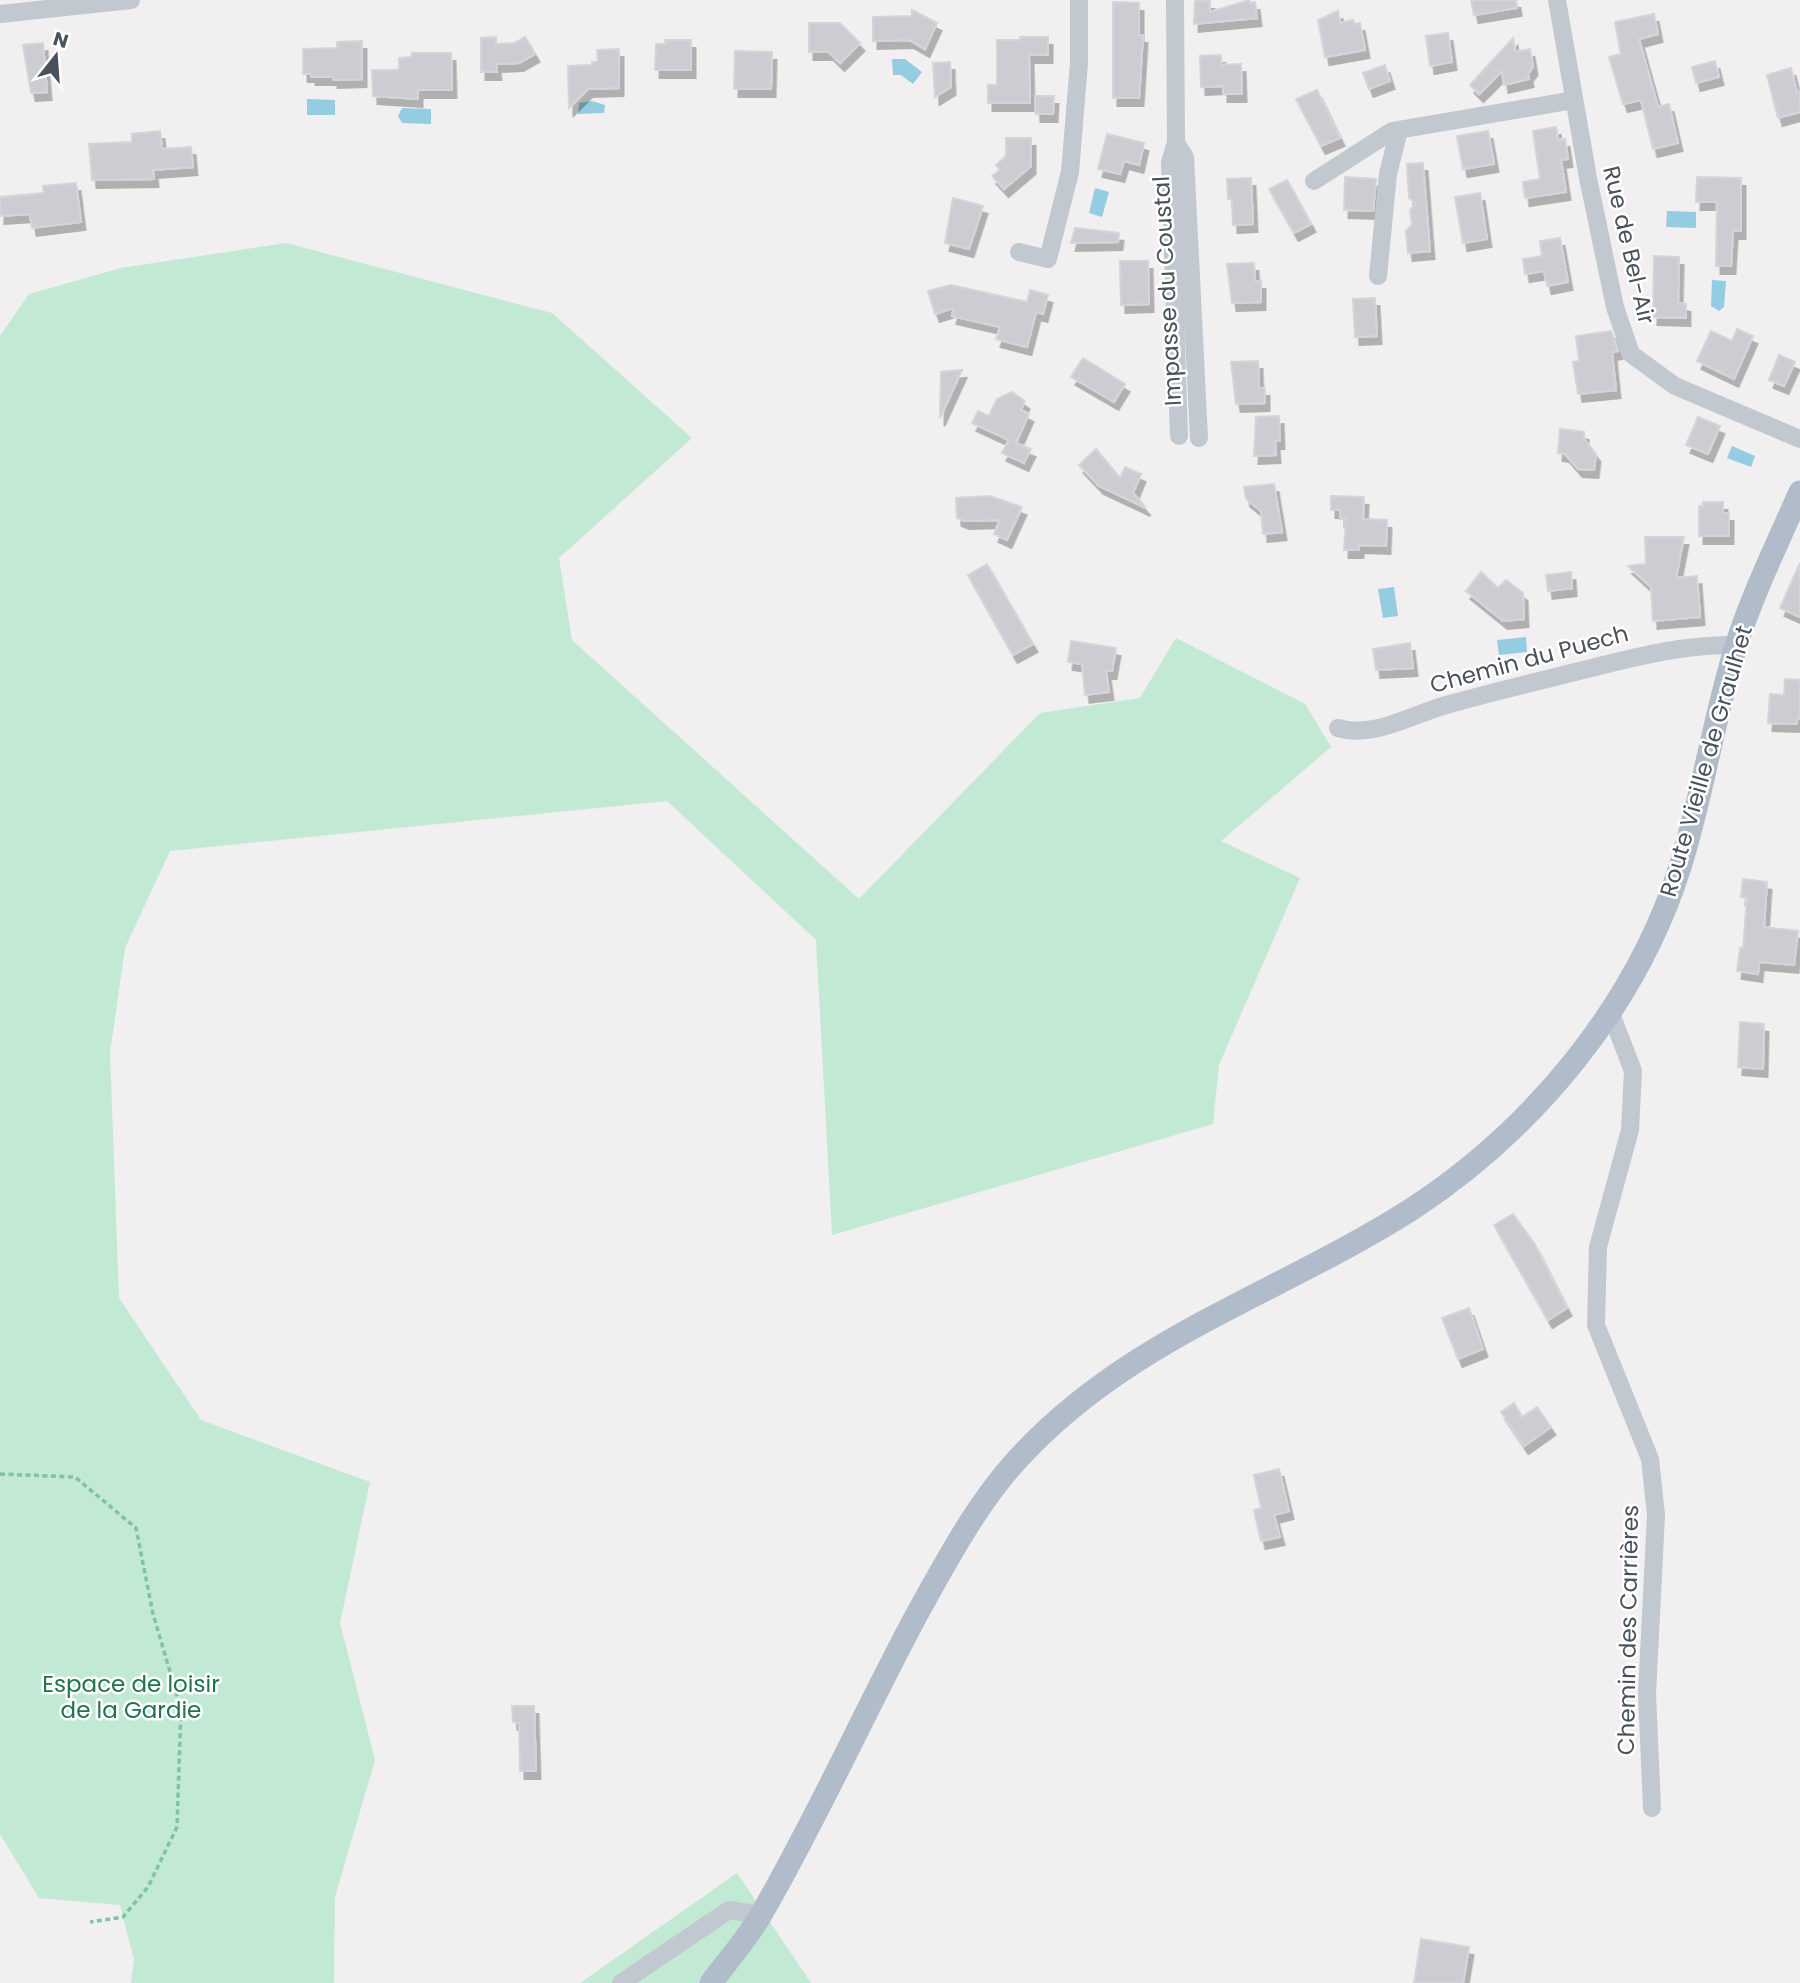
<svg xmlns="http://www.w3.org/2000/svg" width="1800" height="1983" font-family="Poppins,sans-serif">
<defs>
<filter id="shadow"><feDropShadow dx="4.5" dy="8" stdDeviation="0" flood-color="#0004"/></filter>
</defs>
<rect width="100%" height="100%" fill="#f1efef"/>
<!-- green -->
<path fill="#c2e9d3" d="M286,243l266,70 140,125 -133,120 13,82 287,259 181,-186 100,-15 36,-60 129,66 26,43 -110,94 79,37 -81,187 -6,59 -381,111 -16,-295 -149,-139 -497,50 -45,97 -15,105 9,245 82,122 169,62 -30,141 35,137 -40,137 -1,86h-203l3,-23 -14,-55 -81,-7 -39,-64v-1498l29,-42 92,-26z
M737,1873l74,110h-231z"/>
<!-- water -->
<path fill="#94cde1" d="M892,59h13l17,13 -9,12 -12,-9h-8z
M307,99l28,1v15h-28z
M592,101l13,4 -1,8 -26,1 1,-11z
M402,108l29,1v15l-29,-1 -4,-7z
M1095,188l14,4 -7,25 -13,-4z
M1667,211l29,1v16l-30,-1z
M1712,280l14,1 -2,26 -5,4 -8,-5z
M1732,446l23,10 -4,11 -24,-9z
M1394,587l4,29 -15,2 -5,-29z
M1526,637l1,15 -28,3 -2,-15z"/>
<!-- building -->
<path fill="#cccdd2" stroke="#d3d5d9" stroke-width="2" filter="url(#shadow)" d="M1249,0l1,3 5,-1 2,16 -63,6 1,-23h15v11z
M1471,0h45l1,8 -43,7z
M1113,2l26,1v32h4l-4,63h-26z
M912,10l25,13 -12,26 -16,-9 -36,1v-24l39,-1z
M1338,11l2,12 13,-3 1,4 6,-1 5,27 -40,7 -7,-37z
M1654,14l4,20 -19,5 19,68 11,-3 9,39 -25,6 -12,-49 -18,4 -14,-47 12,-3 -6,-32z
M809,23h31l20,20 -20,20 -11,-11h-20z
M1448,33l4,29 -22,4 -4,-30z
M496,37v7l19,-1 10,-6 10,17 -16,9 -23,1 1,8h-16v-34z
M1020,37h28v18h-19l1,48h-42v-18h9v-45h23z
M1513,38l2,14 15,-3 3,18 -5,7 1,5 -25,6 -2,-14 -23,23 -9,-9z
M665,40h26v30h-36l1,-26h10z
M362,41v38l-29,1v-3h-22v-3h-8v-25l34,-1v-6z
M43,43l4,49 -16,1 -8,-48z
M619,49v39l-31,1 -19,19 -1,-42 24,-1v-3h6l-1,-12z
M735,51l37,1 -1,37h-37z
M412,53h39l1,37h-34v9l-45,-3 -1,-26h27v-12l13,-1z
M1221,55v10l20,-1 1,30h-19v-8l-22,1 -1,-31z
M1715,61l4,16 -23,6 -4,-16z
M950,62l1,25 -16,10 -2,-34z
M1385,65l5,16 -21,8 -6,-16z
M1791,68l6,24 3,-1v21l-22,6 -11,-43z
M1317,90l23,48 -19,8 -25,-47z
M1035,96h19l-1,18h-17z
M1556,127l2,13 7,-1 3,20 -7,1 5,32 -41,6 -2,-16 17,-3 -7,-48z
M160,131l2,18 29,-2 2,20 -40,3 1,9 -62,1 -3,-36 43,-2v-8z
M1488,131l6,33 -31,5 -6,-33z
M1107,134l37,9 -5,22 -15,-4 -4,13 -22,-5z
M1006,138h25v28l-27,23 -12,-13 8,-6 -4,-5 10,-9z
M1423,163l7,88 -22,2 -2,-22 6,-7 -2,-14 6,-7 -7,-5 -2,-34z
M1345,177l31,2 -3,32 -29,-1z
M1697,177l44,1v53h-8l-2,35h-15l1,-64h-21z
M1251,178l2,46 -20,1 -1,-26h-4l-1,-20z
M1287,180l24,44 -17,9 -25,-44z
M76,183l5,39 -49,6 -2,-14 -30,2v-19l44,-4 -1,-7z
M1480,193l7,46 -24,4 -8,-46z
M953,198l30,8 -14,43 -24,-6z
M1075,228l44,5 -1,9 -47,1z
M1560,238l8,44 -21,4 -3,-15 -19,3 -2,-15 19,-3 -2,-15z
M1654,256l25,1 -1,46 8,1v14l-33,-1z
M1120,261h28l1,43 -28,1z
M1254,263l1,18h6v21l-29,1 -5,-39z
M951,285l76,17 3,-12 18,5 -5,19 -7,-2 -9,35 -31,-8 4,-12 -48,-11 2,-8 -19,6 -7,-23z
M1375,298l2,38 -22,1 -2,-38z
M1737,329l16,7 -19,43 -37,-18 14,-30 21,10z
M1611,331l7,20 -6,1 4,38 -38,4 -5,-32 6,-1 -3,-25z
M1779,355l16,7 -11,24 -15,-6z
M1083,358l42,26 -11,18 -43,-25z
M1258,361l1,27h6v15l-29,1 -5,-42z
M962,370l-22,48 1,-46z
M1012,392l13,9 -4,9 8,4 -13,29 15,6 -7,14 -22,-10 7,-13 -37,-17 6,-12 11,5 8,-17z
M1279,416l1,25h-5l1,14 -22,1 2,-39z
M1698,417l22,9 -12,28 -22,-9z
M1560,429l24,3v7l12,15 -2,16 -16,-1 -13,-15 -7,-1z
M1096,449l24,29 5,-11 16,7 -8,19 13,15 -47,-22 -20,-21z
M1274,484l8,48 -19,2 -2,-23 -15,-12 -2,-12z
M989,496l33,11 -15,33 -13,-6 6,-14 -35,1 -8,-3 -1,-20z
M1331,496l33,1 -1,22 24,1 -1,26 -27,-1v5h-15l2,-31h-6v-9h-9z
M1703,502h20v11h6v23h-30v-30l4,1z
M1645,537h39l-8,41 21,-2 3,41 -47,4 -2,-34 -23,-21 18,-2z
M1800,563v54l-20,-9z
M987,564l46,80 -20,11 -45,-80z
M1481,572l17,16 8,-8 17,13 1,26 -21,2 -37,-30z
M1571,572l1,16 -24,3 -2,-16z
M1071,641l45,7 -4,23h-6l3,21 -24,3 -3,-31 -14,-2z
M1410,643l3,25 -37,2 -3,-21z
M1785,679l15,1v39h-3v5l-29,-1 2,-29 14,1z
M1743,879l24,3 -3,45 34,4 -4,34 -35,-3 -1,12 -21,-3 3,-23h3l4,-50 -6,-1z
M1740,1022l24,2 -1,45 -25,-2z
M1513,1214l21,29 33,65 -19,12 -54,-95z
M1469,1308l14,41 -25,10 -16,-41z
M1514,1403l8,14 15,-10 14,20 -27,19 -23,-34z
M1279,1469l10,42 -15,4 6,22 -19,4 -7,-31 7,-2 -7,-33z
M512,1706h22l2,65h-16l-1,-48 -6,-1z
M1421,1939l48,8 -6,36h-49z"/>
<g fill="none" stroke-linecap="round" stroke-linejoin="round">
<!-- path -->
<path stroke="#7ec3a5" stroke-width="3.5" stroke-dasharray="5 3.5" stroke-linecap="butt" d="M0,1474l75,3 61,51 17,86 28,95 -4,118 -29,60 -25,30 -33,5"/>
<!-- minor -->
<path stroke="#c1c8cf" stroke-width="18" d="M1175,0l1,143
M1557,0l31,178 27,129 16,47 44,32 125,53
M0,14l131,-14
M1314,181l78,-50 182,-31
M1019,252l29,7 22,-87 9,-109v-63
M1378,276l10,-102 11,-44
M1179,436l-9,-274 6,-19 9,14 14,281
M1338,728c37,11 76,-15 112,-24 43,-12 86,-22 129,-33 53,-13 103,-27 158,-26
M1610,1011l23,60 -3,59 -32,117 -2,78 54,134 6,56 -9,179 5,114
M621,1983l108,-73 32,5"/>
<!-- major -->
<path stroke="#b1bcca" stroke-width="23" d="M711,1983c17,-23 37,-45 51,-70 56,-97 102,-200 155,-299 29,-52 59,-109 99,-153 111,-123 261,-166 396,-252 122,-80 224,-203 268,-342 23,-73 34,-151 57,-224 17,-52 41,-101 63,-151"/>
</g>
<g text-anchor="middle" stroke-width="5" stroke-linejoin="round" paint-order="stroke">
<!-- street labels -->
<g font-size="23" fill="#49515a" stroke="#fff">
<text transform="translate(1629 245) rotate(77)" y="8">Rue de Bel-Air</text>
<text transform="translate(1167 291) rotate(-93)" y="8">Impasse du Coustal</text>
<text transform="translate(1529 659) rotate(-15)" y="8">Chemin du Puech</text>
<text transform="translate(1706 761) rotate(-74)" y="8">Route Vieille de Graulhet</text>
<text transform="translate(1628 1630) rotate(-89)" y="8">Chemin des Carrières</text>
</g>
<!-- park labels -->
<g font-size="23" fill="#22724f" stroke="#fff">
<text x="131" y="1692">Espace de loisir<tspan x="131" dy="26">de la Gardie</tspan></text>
</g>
</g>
<!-- north arrow -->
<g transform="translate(56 56) rotate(17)" stroke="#ffffff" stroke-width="5" paint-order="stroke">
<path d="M0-5L12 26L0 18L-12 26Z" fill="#49515a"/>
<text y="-10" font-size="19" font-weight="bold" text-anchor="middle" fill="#49515a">N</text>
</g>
</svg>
